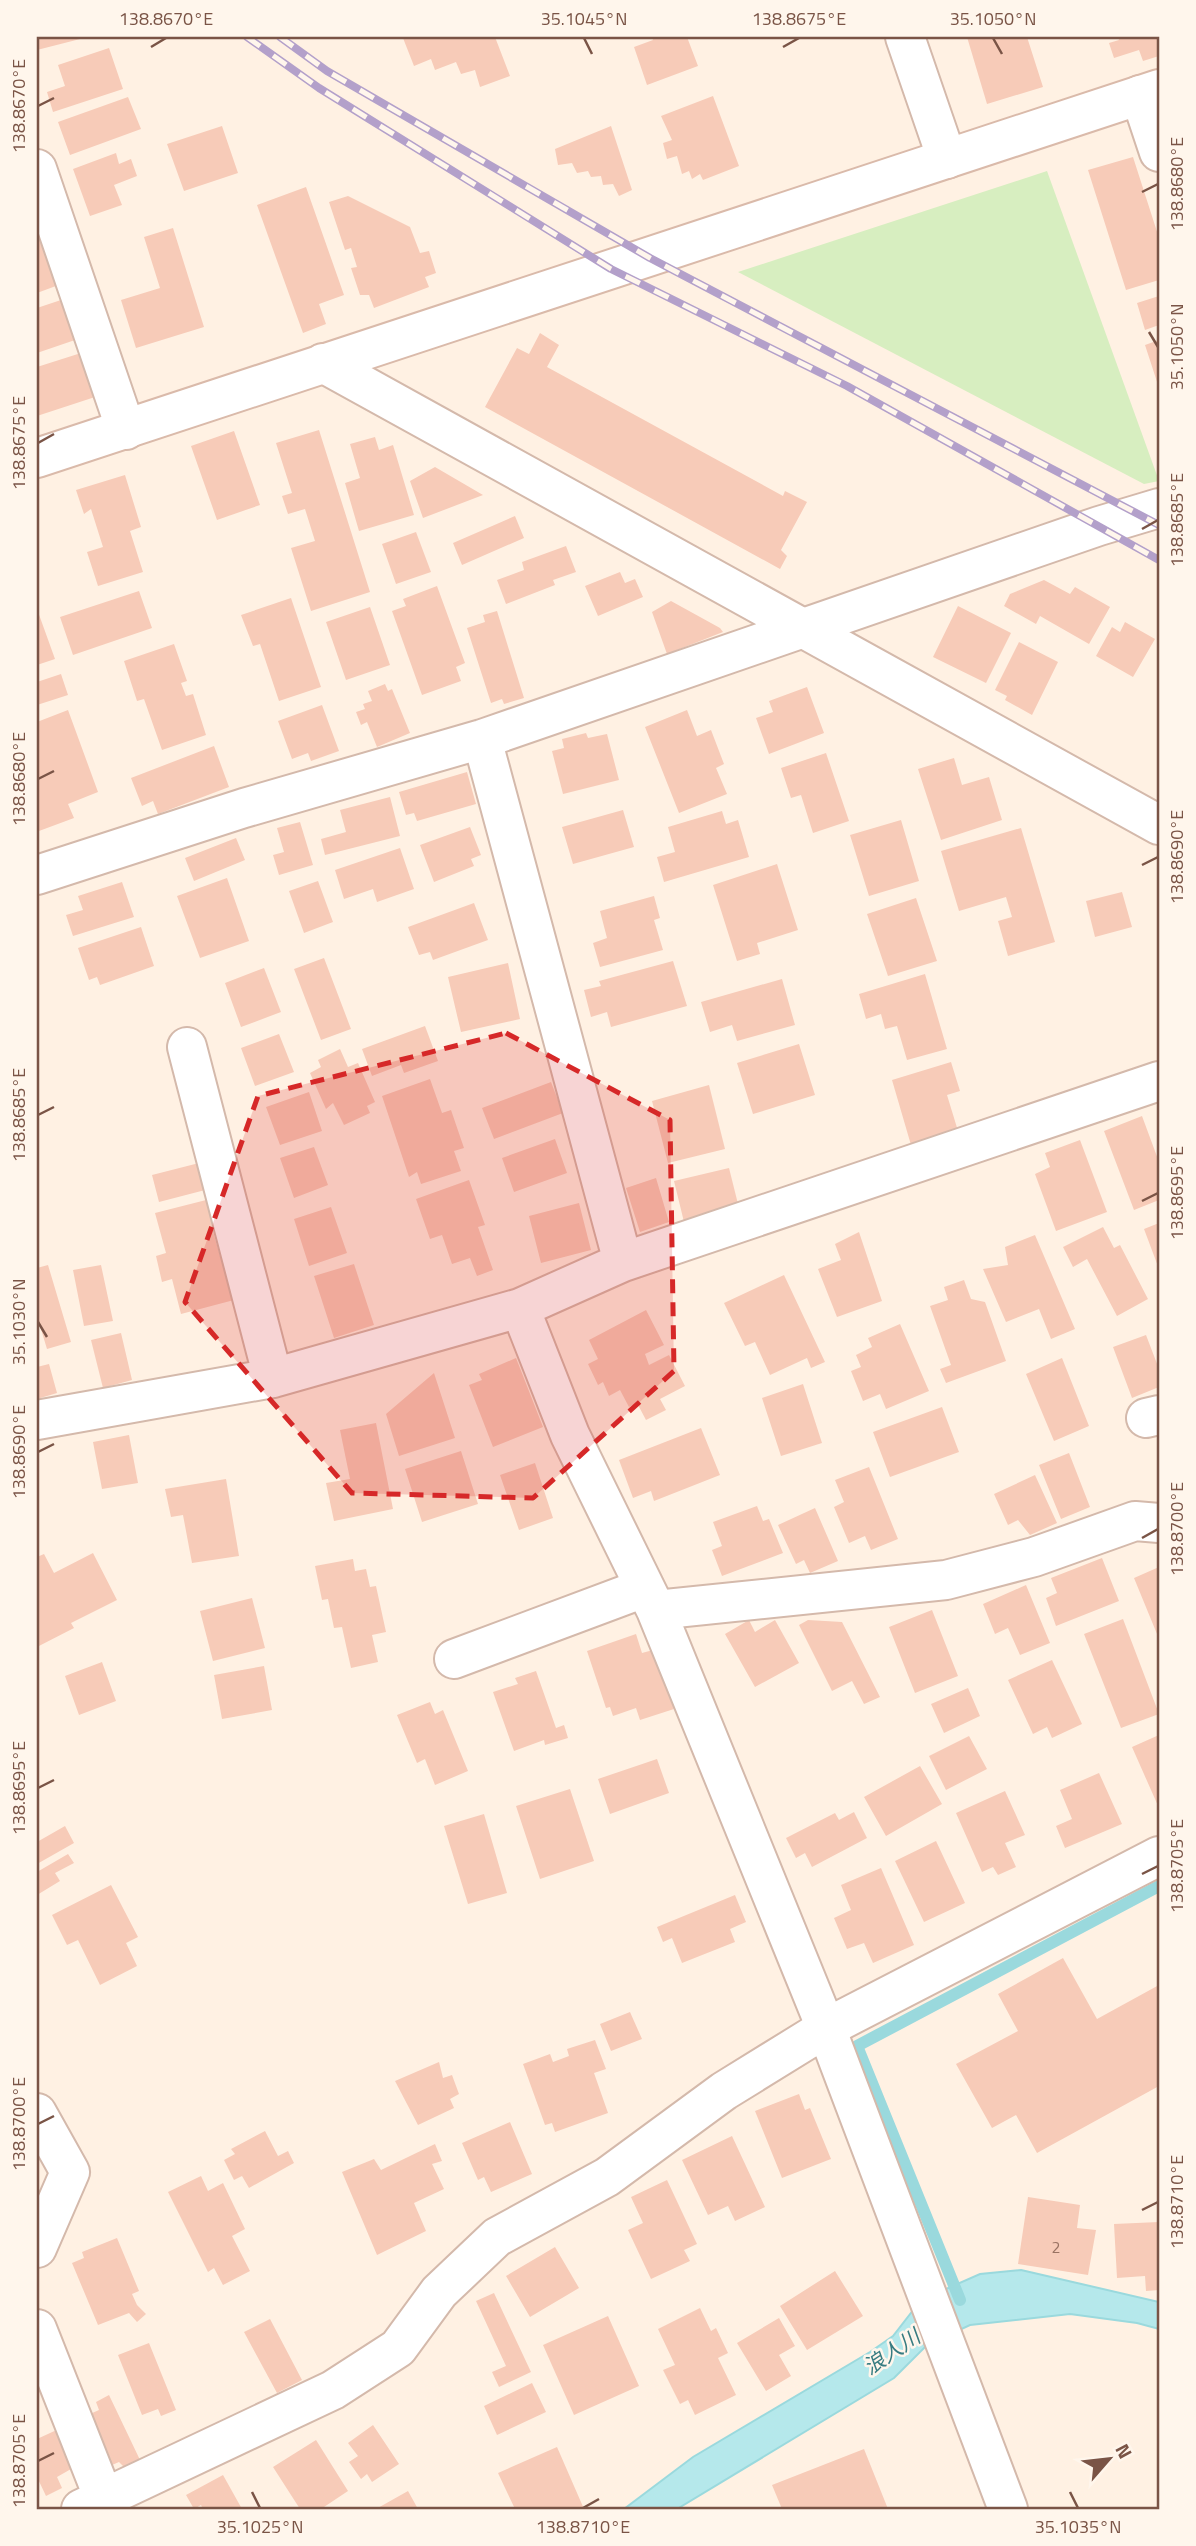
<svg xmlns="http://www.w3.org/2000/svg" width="1196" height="2546" font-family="'Titillium Web','Noto Sans JP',sans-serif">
<rect width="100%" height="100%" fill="#fff1e3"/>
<!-- green -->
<path fill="#d7eec0" d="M1047,171l112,310 -15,3 -406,-212z"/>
<!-- water -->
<path fill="#b5e8eb" stroke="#9ad9dd" stroke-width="2" d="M1021,2270l138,32v27l-22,-6 -67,-9 -100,11 -43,20 -33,33 -217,131h-53l69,-52 177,-105 23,-16 28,-36 59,-26z"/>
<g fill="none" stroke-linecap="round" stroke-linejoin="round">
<!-- stream -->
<path stroke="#9ad9dd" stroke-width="12" d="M960,2300l-103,-254 302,-160"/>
</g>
<!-- building -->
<path fill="#f7cbb8" d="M37,37h47v1l-47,12z
M407,37h88l15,39 -30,11 -5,-17 -14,4 -5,-12 -21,8 -4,-11 -17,7 -11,-28z
M652,37h35l11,29 -51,19 -13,-38 19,-7z
M967,37h60l16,50 -56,17z
M1118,37h41v19l-16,5 -4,-11 -25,8 -5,-15 10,-3z
M109,48l14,41 -70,23 -6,-20 18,-6 -7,-21z
M713,96l26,70 -36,14 -3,-6 -8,5 -3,-8 -7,3 -5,-18 -10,3 -4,-16 9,-3 -11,-24z
M128,97l13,32 -71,26 -12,-33z
M222,126l16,47 -54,18 -17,-47z
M611,126l21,64 -13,6 -6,-12 -10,1 -2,-9 -10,1 -3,-6 -11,2 -5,-10 -14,2 -3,-16z
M116,153l3,11 12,-5 6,17 -23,9 8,20 -32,11 -17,-47z
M1133,157l26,81v42l-33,10 -38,-120z
M306,187l38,108 -25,9 7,20 -23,9 -46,-128z
M348,196l62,31 10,26 9,-2 7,22 -11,4 4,10 -55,21 -5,-13h-9l-9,-27 6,-1 -6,-19 -6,2 -16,-48z
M173,228l31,99 -68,21 -15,-48 39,-12 -16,-51z
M37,231h2l25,52 -27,10z
M1159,296v29l-14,5 -8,-27z
M61,300l14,40 -38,13v-45z
M540,333l19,12 -12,22 236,129 2,-5 22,11 -26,48 6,6 -7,13 -295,-162 32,-59 12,6z
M1159,340v48l-14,-43z
M81,353l14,44 -58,19v-43h2l-2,-6z
M319,430l51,162 -59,19 -20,-63 24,-7 -10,-32 -17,5 -6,-18 10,-3 -16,-50z
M234,431l26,74 -43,15 -26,-74z
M375,437l4,13 14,-5 21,70 -55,16 -14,-48 15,-5 -10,-34z
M435,467l48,28 -60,23 -13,-37z
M125,475l16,52 -11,4 13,41 -45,14 -11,-34 16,-5 -12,-38 -7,5 -8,-24z
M515,516l9,22 -62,27 -9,-22z
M416,532l15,40 -35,12 -14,-40z
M566,546l10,26 -23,8 2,5 -49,19 -9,-24 27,-10 -2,-8z
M620,572l5,11 10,-4 8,18 -45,19 -13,-30z
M1044,580l26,14 5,-7 35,20 -21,37 -49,-28 -4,8 -32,-18 6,-12z
M437,586l28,77 -9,4 5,14 -39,14 -30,-84 14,-5 -3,-7z
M139,591l13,37 -79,27 -13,-38z
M291,598l30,89 -42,14 -19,-57 -7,2 -12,-31z
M671,601l49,27 3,4 -56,22 -15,-42z
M958,606l53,27 -25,50 -53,-26z
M370,607l20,58 -44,15 -20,-58z
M37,609l18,50 -18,6z
M497,611l27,87 -20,6 -2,-5 -11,4 -24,-75 18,-6 -2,-7z
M1125,622l30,17 -22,38 -37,-21 16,-29 8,5z
M1019,642l39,20 -26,53 -27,-15 2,-4 -12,-6z
M174,644l13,37 -6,2 5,13 7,-2 13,41 -44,15 -18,-51 -7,2 -13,-40z
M61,674l7,21 -31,10v-23z
M385,684l3,7 4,-2 18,44 -33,14 -10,-25 -6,3 -5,-13 9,-3 -2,-5 9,-3 -4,-10z
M807,687l17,46 -55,21 -13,-36 17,-6 -4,-11z
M322,705l17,46 -28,10 -3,-8 -16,6 -14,-38z
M68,710l30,82 -30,12 6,14 -35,13 -2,-6v-103z
M687,710l10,26 14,-6 13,34 -8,4 11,26 -48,19 -34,-86z
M586,733l2,5 19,-4 12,46 -56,14 -11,-43 12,-3 -2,-9z
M214,746l15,41 -71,27 -5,-13 -11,5 -11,-28z
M826,753l23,68 -36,12 -12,-38 -10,3 -10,-30z
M954,758l8,27 27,-8 13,43 -61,20 -23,-71z
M467,772l9,32 -59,17 -3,-8 -8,2 -7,-23z
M390,797l10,39 -75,19 -4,-16 25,-7 -6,-22z
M623,810l11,37 -61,17 -11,-37z
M722,811l4,13 12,-4 11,37 -85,25 -7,-25 18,-5 -7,-25z
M901,820l18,61 -50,15 -19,-61z
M300,822l13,43 -34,10 -6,-20 11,-3 -7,-24z
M470,827l11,28 -10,4 3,7 -40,16 -14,-37z
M1021,828l34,114 -47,14 -10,-35 14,-4 -6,-20 -47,14 -18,-60z
M236,838l9,22 -51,21 -9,-23z
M400,848l14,41 -37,13 -4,-13 -29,10 -9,-29z
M777,864l21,66 -41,13 3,11 -23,7 -24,-76z
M227,878l22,63 -49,17 -23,-62z
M318,881l15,41 -29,11 -15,-42z
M122,882l12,35 -61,19 -7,-21 17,-5 -5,-14z
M1122,892l10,35 -37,10 -9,-36z
M654,896l6,22 -6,2 9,30 -63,17 -7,-24 14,-5 -7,-27z
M916,898l21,63 -49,15 -21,-62z
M474,903l14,37 -55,20 -3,-8 -11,3 -11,-28z
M141,927l13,39 -54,19 -3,-8 -8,3 -11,-32z
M324,958l27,71 -30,11 -27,-71z
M673,961l14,45 -76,21 -4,-15 -16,5 -7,-27 17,-4 -2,-5z
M508,963l12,56 -59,13 -13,-55z
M264,968l17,44 -40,15 -16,-44z
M925,974l22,75 -40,11 -10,-34 -12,3 -4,-15 -15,5 -7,-25z
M782,979l13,46 -58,16 -5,-16 -22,7 -9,-30z
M425,1026l13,35 -34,12 -3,-8 -29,11 -10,-27z
M279,1034l15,38 -39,14 -14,-38z
M799,1044l16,51 -62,19 -16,-51z
M340,1049l8,18 10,-4 17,39 -8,4 3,7 -26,12 -11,-22 -7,6 -16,-36 11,-6 -3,-7z
M951,1062l9,29 -13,4 11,36 -47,14 -19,-65z
M430,1079l12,34 9,-3 13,38 -10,3 7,20 -40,13 -4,-12 -8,5 -27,-81z
M551,1082l12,31 -69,26 -12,-31z
M709,1085l16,64 -57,14 -16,-62z
M309,1092l13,39 -42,14 -14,-38z
M1142,1116l17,46v38l-25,10 -30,-79z
M555,1139l12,34 -53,19 -12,-34z
M1080,1140l27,72 -51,19 -21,-57 15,-7 -5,-14z
M314,1147l14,38 -34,13 -14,-40z
M203,1162l6,27 -50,13 -7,-27z
M729,1168l10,40 -55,14 -10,-41z
M656,1178l13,44 -29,10 -14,-44z
M469,1180l16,45 -7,2 15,43 -16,6 -7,-18 -18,6 -10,-29 -12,4 -14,-40z
M214,1198l7,27 -9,3 8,28 10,-3 4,47 -53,14 -9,-35 -10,3 -6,-26 10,-3 -11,-40z
M579,1203l12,47 -50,13 -12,-47z
M331,1207l16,46 -38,13 -15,-47z
M1159,1223v46l-15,-40z
M1103,1227l11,21 6,-3 28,54 -31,17 -30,-57 -14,8 -10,-20z
M859,1232l23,69 -45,16 -19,-48 23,-9 -6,-16z
M1035,1235l40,94 -24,10 -12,-30 -33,13 -23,-53 25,-4 -3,-18z
M354,1264l20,61 -40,13 -20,-62z
M48,1265l23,77 -24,7 -10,-33v-48z
M101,1265l12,56 -29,5 -11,-56z
M784,1275l41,87 -14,6 -4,-10 -37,17 -15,-33 -10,4 -21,-43z
M964,1280l7,19 14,3 21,59 -60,22 -6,-14 11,-4 -21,-59 18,-6 -4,-13z
M646,1310l18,35 -19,9 4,11 20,-10 16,31 -25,13 6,11 -20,10 -9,-17 -8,4 -9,-17 -11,6 -6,-14 -5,3 -10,-21 10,-5 -9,-19z
M900,1324l29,67 -43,18 -6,-15 -17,7 -12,-30 10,-4 -5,-12 16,-8 -4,-9z
M121,1333l11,47 -29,8 -12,-48z
M1146,1335l13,34v18l-27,11 -19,-51z
M516,1358l27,69 -50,20 -24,-62 13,-5 -3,-6z
M1062,1358l27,68 -35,15 -28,-67z
M49,1364l8,29 -20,6v-32z
M434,1373l21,65 -56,18 -13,-42z
M803,1384l19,59 -41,13 -19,-58z
M942,1407l17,45 -69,25 -17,-45z
M376,1423l17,86 -59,12 -8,-38 24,-4 -10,-49z
M701,1428l19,47 -66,26 -3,-10 -18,7 -14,-38z
M129,1435l9,48 -36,6 -9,-47z
M461,1451l17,53 -56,18 -17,-53z
M1069,1453l21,54 -29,12 -22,-54z
M535,1463l18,55 -34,12 -19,-55z
M869,1467l29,72 -27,11 -6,-14 -16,7 -15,-36 10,-5 -9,-22z
M1035,1475l22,48 -27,12 -12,-15 -10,5 -14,-31z
M226,1479l13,77 -47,7 -9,-48 -12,2 -6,-28z
M757,1506l6,15 6,-2 14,34 -61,23 -10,-26 10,-4 -9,-24z
M815,1508l23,53 -28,12 -6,-13 -8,4 -18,-39z
M93,1553l24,47 -46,23 3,5 -37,19v-90l7,-3 10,19z
M1102,1558l17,43 -63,25 -10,-28 11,-5 -6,-15z
M353,1559l2,12 11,-2 4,18 6,-1 10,46 -14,3 6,27 -27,6 -9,-41 -8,1 -6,-29 -6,1 -7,-34z
M1159,1567v66l-2,1 -23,-56z
M1026,1585l24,58 -30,12 -12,-27 -13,6 -12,-30z
M252,1598l13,50 -52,13 -13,-50z
M932,1610l26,66 -43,17 -26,-66z
M1123,1619l36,95 -38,14 -37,-94z
M749,1620l6,12 20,-12 24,43 -44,24 -30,-53z
M808,1620l34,2 38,75 -16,7 -12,-23 -20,10 -33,-66z
M636,1634l6,19 11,-3 21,59 -34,11 -4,-12 -23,8 -3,-9 -4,1 -19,-57z
M1052,1660l30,64 -30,14 -5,-11 -14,7 -25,-54z
M102,1662l14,39 -37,14 -14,-39z
M264,1666l8,44 -50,9 -8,-44z
M536,1671l20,57 8,-3 4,13 -23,7 -1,-5 -30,11 -21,-59 25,-8 -3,-6z
M968,1688l12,28 -36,17 -13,-29z
M430,1702l5,12 8,-4 25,61 -33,14 -10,-26 -8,4 -20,-48z
M1159,1735v73l-27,-61z
M969,1736l18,33 -41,21 -17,-34z
M657,1759l12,34 -59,21 -12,-35z
M920,1766l22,38 -56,32 -22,-39z
M1099,1773l23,51 -57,24 -9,-22 16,-7 -12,-29z
M570,1789l24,72 -54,18 -24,-73z
M1005,1791l20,44 -20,8 11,24 -18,8 -5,-8 -11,5 -26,-59z
M854,1812l13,26 -55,29 -7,-14 -9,5 -10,-20 49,-25 4,7z
M484,1814l23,79 -39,11 -24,-78z
M65,1826l9,17 -37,21v-22z
M936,1841l29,62 -41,19 -29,-61z
M68,1854l6,9 -19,10 5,8 -23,14v-23z
M881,1868l33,77 -41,18 -9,-20 -17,6 -13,-31 17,-8 -10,-25z
M111,1885l27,52 -12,6 11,23 -37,19 -22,-45 -11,5 -15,-30z
M735,1895l11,27 -16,7 5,13 -53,21 -10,-25 -9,4 -6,-15z
M1063,1958l34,61 62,-34v101l-122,67 -21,-38 -24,13 -36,-64 62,-33 -20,-37z
M630,2012l12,27 -31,12 -11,-27z
M595,2040l11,29 -12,4 14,40 -53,19 -3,-9 -7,2 -22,-61 27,-10 3,8 16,-6 -2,-7z
M439,2062l4,16 9,-3 7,19 -9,5 4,9 -36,17 -23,-44z
M799,2094l6,16 5,-2 21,51 -49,19 -27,-67z
M510,2122l22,52 -41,18 -7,-15 -6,3 -16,-37z
M265,2131l13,25 10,-5 6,12 -45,25 -7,-12 -8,4 -10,-20 11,-6 -4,-5z
M732,2136l33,71 -30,14 -7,-15 -20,9 -26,-55z
M435,2144l7,17 -10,3 12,25 -30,14 12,28 -49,24 -35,-83 32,-13 7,11z
M201,2176l7,15 15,-8 22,46 -13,7 18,35 -27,14 -9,-17 -6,4 -40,-80z
M667,2180l30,64 -13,6 6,11 -39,18 -23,-49 15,-7 -12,-26z
M1028,2197l52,8 -3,23 19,2 -8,45 -70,-11z
M1159,2222v68l-13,1 -1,-15 -28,2 -3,-54z
M117,2238l22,53 -7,3 5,11 9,9 -9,8 -8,-9 -31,12 -26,-62 12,-5 -2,-6z
M555,2247l24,41 -49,29 -24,-41z
M835,2271l28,45 -56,34 -27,-44z
M494,2293l37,79 -32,15 -7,-15 14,-6 -30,-65z
M700,2308l11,23 5,-3 12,25 -10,5 18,37 -41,20 -7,-15 -8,4 -17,-34 12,-5 -17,-36z
M608,2316l31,70 -65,29 -31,-70z
M779,2318l16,28 -16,9 12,21 -25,15 -29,-48z
M270,2319l32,61 -25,13 -33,-61z
M149,2343l27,67 -15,6 -3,-7 -16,6 -24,-60z
M532,2383l14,29 -49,23 -13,-29z
M109,2395l31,65 -16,7 -5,-5 -14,6 -24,-50 18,-8 -3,-8z
M373,2425l26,39 -27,18 -5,-8 -6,5 -12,-17 9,-6 -10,-13z
M61,2428l17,37 -21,12 5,11 -16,8 -9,-19v-38z
M316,2440l32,51 -27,18h-21l-27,-42z
M557,2447l27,62h-69l-17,-36z
M864,2449l24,60h-106l-10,-24z
M223,2475l19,34h-39l-2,-4 -7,4 -8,-14z
M408,2491l10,18h-42z"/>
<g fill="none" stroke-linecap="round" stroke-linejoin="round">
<defs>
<path id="street" d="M905,37l42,122
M1140,95l19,57
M37,169l89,261
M323,363l836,462
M482,739l141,523
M37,875l207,-67 238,-69 617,-213 60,-18
M187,1047l86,331
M520,1308l50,127 86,175 170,418 182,481
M1146,1418l13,-3
M37,1420l236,-42 247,-70 103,-46 536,-181
M656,1610l290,-30 88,-23 101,-36 24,2
M454,1659l190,-71
M37,2113l33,59 -33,76
M37,2329l71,180
M81,2509l252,-119 65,-42 41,-56 58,-55 110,-60 117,-86 102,-63 333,-172"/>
<path id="secondary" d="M37,458l1122,-369"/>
</defs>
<!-- street casing -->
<use href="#street" stroke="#d4b9ab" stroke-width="42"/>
<!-- secondary casing -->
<use href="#secondary" stroke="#dabaaa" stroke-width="42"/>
<!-- street -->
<use href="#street" stroke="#fff" stroke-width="38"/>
<!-- secondary -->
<use href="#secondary" stroke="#fff" stroke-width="38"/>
<defs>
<path id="rail" d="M247,37l72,51 292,181 236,117 312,174
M280,37l47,34 323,187 509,267"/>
</defs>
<!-- rail casing -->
<use href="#rail" stroke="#b3a0ca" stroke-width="8"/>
<!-- rail -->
<use href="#rail" stroke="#fff6ec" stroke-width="5" stroke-dasharray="16" stroke-linecap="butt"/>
</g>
<!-- marked area -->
<path fill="#d62828" fill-opacity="0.2" stroke="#d62828" stroke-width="5" stroke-dasharray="14 9" stroke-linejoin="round" d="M506,1033l164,87 4,251 -141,127 -181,-5 -167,-191 73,-206z"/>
<!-- ticks -->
<path fill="none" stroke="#7a5446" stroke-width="2.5" d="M584,38l8,16M993,38l9,16M151,47l15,-9M783,47l16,-9M38,106l16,-8M1142,192l16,-8M1149,332l9,15M38,443l16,-9M1142,529l16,-9M38,779l16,-8M1142,865l16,-8M38,1115l16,-8M1142,1201l16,-8M38,1322l9,15M38,1452l16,-8M1142,1538l16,-9M38,1788l16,-8M1142,1874l16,-8M38,2124l16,-8M1142,2210l16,-8M38,2461l16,-8M252,2492l8,16M1070,2492l8,16M583,2508l16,-9"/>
<g text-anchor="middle" stroke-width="5" stroke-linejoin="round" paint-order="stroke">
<!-- number labels -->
<g font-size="16" fill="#997262">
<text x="1056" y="2253">2</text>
</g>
<!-- water labels -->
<g font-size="21" font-style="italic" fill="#377c81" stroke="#fff6ec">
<text transform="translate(892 2352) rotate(-34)" y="7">浪人川</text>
</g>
</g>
<!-- border -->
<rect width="1196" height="2546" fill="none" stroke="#fff6ec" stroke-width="77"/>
<!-- north arrow -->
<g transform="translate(1109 2459) rotate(62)" stroke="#fff6ec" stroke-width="5" paint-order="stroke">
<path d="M0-5L12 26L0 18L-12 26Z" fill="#7a5446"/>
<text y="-10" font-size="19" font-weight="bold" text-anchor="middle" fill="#7a5446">N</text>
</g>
<rect x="38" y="38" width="1120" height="2470" fill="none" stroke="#7a5446" stroke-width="2.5"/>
<g font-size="18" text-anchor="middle" fill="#7a5446">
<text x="166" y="25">138.8670°E</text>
<text x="584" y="25">35.1045°N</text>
<text x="799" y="25">138.8675°E</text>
<text x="993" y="25">35.1050°N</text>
<text transform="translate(19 106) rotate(-90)" y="6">138.8670°E</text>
<text transform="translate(1177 184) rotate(-90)" y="6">138.8680°E</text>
<text transform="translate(1177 347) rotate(-90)" y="6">35.1050°N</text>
<text transform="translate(19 443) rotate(-90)" y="6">138.8675°E</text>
<text transform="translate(1177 520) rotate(-90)" y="6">138.8685°E</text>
<text transform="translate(19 779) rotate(-90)" y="6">138.8680°E</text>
<text transform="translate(1177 857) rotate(-90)" y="6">138.8690°E</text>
<text transform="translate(19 1115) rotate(-90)" y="6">138.8685°E</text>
<text transform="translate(1177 1193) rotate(-90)" y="6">138.8695°E</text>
<text transform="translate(19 1322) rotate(-90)" y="6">35.1030°N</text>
<text transform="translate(19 1452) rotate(-90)" y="6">138.8690°E</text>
<text transform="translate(1177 1529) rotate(-90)" y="6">138.8700°E</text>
<text transform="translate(19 1788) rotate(-90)" y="6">138.8695°E</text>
<text transform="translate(1177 1866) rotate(-90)" y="6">138.8705°E</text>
<text transform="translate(19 2124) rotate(-90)" y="6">138.8700°E</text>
<text transform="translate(1177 2202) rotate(-90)" y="6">138.8710°E</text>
<text transform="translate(19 2461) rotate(-90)" y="6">138.8705°E</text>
<text x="260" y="2533">35.1025°N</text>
<text x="583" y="2533">138.8710°E</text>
<text x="1078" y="2533">35.1035°N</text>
</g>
</svg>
